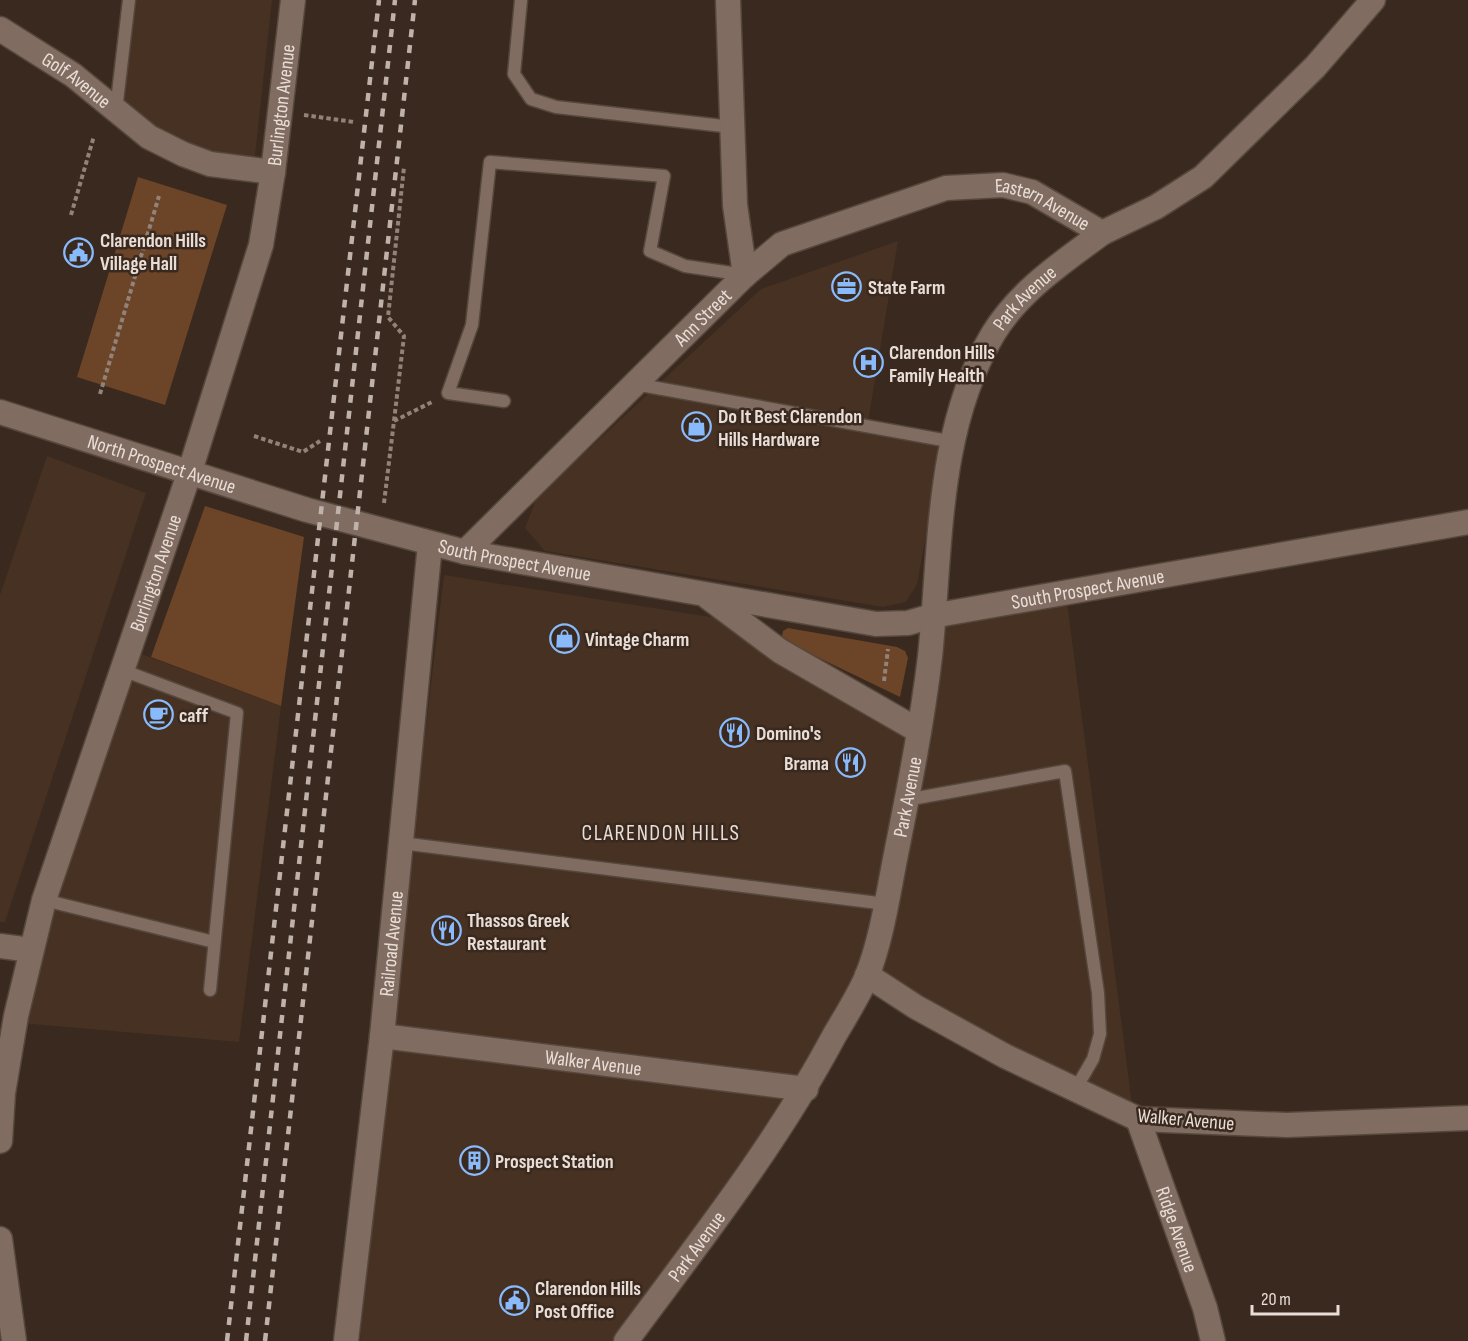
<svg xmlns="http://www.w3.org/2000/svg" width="1468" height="1341" font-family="'Sofia Sans Condensed',sans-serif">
<rect width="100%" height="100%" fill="#3a291e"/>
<!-- built -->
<path fill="#473122" d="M122,0h150l-18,165 -43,-7 -60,-30 -40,-31z
M898,241l-30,181 77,13 -28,149 -11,18 -23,5 -338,-56 -20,-23 12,-31 224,-208z
M47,456l99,37 -141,429h-5v-327z
M444,575l273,43 193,114 -31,176 -22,68 -55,106 -412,-53z
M1067,602l65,502 -118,-54 -139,-72 67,-353z
M133,651l148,55 -42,336 -218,-19 17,-73z
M387,1044l405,51 -175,246h-257z"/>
<!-- green -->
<path fill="#6c4428" d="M138,177l89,28 -62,200 -88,-28z
M205,506l99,31 -23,169 -130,-49z
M788,628l109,19 8,4 3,7 -8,39 -114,-55 -4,-6 1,-5z"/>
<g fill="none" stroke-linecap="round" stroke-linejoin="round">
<defs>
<path id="lane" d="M521,0l-7,74 17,25 25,8 176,20
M116,110l13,-110
M635,384l319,58
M504,401l-56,-8 24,-68 18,-163 174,14 -14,75 35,15 60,9
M122,670l115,43 -27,277
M906,800l159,-29 33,222 2,41 -7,25 -18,31
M401,843l485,61
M44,900l170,42"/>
<g id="street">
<path d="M728,0l7,205 10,70"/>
<path id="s1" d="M0,29l73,46 76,62 34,17 27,10 63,8"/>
<path id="s2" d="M0,412l307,98 158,42 411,72 32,-1 24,-7 536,-94"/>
<path id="s3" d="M465,552l280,-277 37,-31 164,-56 57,-3 29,7 70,41 54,-26 47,-30 112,-110 58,-67"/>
<path d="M709,598l71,53 139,80"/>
<path d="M0,946l31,4"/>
<path d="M867,975l49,32 89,49 133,63 149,6 181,-7"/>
<path id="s4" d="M382,1036l424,53"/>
<path id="s5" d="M1138,1119l67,189 8,33"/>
<path id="s6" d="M0,1141l3,-48 13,-77 28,-116 146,-429 71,-226 12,-73 20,-172"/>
<path d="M0,1239l14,102"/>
<path id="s7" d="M346,1341l36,-305 48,-492"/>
<path id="s8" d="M626,1341c73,-99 150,-196 208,-305 11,-19 24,-39 33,-60 15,-38 21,-82 29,-122 13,-65 26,-131 34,-197 11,-107 6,-228 63,-323 26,-43 70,-72 109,-101"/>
</g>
</defs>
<!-- lane casing -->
<use href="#lane" stroke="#55473d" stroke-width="15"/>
<!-- street casing -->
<use href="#street" stroke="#55473d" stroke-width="27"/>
<!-- path -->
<path stroke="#91837a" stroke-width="4" stroke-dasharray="4.5 3" stroke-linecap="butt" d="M304,115l50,7
M71,215l23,-79
M100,394l59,-198
M394,421l10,-85 -16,-19 16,-150
M254,436l49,16 17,-11
M384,503l10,-82 38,-19
M884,681l4,-32"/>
<!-- lane -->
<use href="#lane" stroke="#806c60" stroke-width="12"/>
<!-- street -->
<use href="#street" stroke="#806c60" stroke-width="24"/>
<!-- rail -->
<path stroke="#beb2aa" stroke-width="4.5" stroke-dasharray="8 8" stroke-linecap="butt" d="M227,1341l152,-1341
M246,1341l149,-1341
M265,1341l150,-1341"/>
</g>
<!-- icons -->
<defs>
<symbol id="civic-ring" viewBox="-11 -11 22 22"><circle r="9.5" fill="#3a291e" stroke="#88bafc" stroke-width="1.5"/><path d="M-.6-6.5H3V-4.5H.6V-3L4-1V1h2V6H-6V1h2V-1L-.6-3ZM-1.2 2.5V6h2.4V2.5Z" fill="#88bafc"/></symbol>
<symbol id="office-ring" viewBox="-11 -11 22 22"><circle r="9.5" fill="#3a291e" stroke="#88bafc" stroke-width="1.5"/><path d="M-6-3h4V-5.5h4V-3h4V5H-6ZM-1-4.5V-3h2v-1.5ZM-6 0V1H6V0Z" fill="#88bafc"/></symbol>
<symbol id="hospital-ring" viewBox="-11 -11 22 22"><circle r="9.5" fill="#3a291e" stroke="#88bafc" stroke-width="1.5"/><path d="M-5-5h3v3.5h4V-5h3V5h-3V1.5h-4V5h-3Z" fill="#88bafc"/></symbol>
<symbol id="shop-ring" viewBox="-11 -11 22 22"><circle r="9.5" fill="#3a291e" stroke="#88bafc" stroke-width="1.5"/><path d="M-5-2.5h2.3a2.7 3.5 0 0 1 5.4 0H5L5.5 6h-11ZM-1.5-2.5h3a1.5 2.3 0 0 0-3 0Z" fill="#88bafc"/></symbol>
<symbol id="cafe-ring" viewBox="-11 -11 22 22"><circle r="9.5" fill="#3a291e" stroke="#88bafc" stroke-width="1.5"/><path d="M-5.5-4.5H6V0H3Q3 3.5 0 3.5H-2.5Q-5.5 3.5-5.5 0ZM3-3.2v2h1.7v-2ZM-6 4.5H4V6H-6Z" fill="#88bafc"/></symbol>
<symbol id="restaurant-ring" viewBox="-11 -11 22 22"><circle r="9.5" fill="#3a291e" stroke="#88bafc" stroke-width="1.5"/><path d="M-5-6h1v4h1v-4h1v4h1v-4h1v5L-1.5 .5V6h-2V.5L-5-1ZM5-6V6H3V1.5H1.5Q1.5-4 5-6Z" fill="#88bafc"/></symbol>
<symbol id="building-ring" viewBox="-11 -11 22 22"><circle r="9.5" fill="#3a291e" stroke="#88bafc" stroke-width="1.5"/><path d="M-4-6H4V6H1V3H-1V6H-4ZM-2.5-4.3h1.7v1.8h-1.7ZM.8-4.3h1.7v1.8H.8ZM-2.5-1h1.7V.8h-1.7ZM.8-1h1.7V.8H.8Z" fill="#88bafc"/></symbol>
</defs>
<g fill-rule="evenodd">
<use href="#civic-ring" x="62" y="236" width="33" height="33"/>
<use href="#office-ring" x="830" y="270" width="33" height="33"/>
<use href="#hospital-ring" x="852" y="346" width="33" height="33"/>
<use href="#shop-ring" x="680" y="410" width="33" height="33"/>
<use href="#shop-ring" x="548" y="622" width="33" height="33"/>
<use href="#cafe-ring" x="142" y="698" width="33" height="33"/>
<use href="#restaurant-ring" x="718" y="716" width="33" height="33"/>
<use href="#restaurant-ring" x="834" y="746" width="33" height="33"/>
<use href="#restaurant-ring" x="430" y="914" width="33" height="33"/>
<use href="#building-ring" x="458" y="1144" width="33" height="33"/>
<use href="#civic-ring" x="498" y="1284" width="33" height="33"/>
</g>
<g text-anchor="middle" stroke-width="5" stroke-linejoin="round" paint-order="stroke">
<!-- street labels -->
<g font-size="20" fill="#e9ded7" stroke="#3a291e">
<text dy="7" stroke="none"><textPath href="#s1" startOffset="92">Golf Avenue</textPath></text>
<text dy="7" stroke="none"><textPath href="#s6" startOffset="1077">Burlington Avenue</textPath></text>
<text dy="7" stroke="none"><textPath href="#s3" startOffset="716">Eastern Avenue</textPath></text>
<text dy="7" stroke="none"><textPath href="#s8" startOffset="1144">Park Avenue</textPath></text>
<text dy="7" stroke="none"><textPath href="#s3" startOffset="334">Ann Street</textPath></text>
<text dy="7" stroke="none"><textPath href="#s2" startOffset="170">North Prospect Avenue</textPath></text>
<text dy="7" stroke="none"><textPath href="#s2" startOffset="536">South Prospect Avenue</textPath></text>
<text dy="7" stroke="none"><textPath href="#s6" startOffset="591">Burlington Avenue</textPath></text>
<text dy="7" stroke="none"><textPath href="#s2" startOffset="1118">South Prospect Avenue</textPath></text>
<text dy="7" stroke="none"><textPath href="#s8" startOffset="622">Park Avenue</textPath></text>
<text dy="7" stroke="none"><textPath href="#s7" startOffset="400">Railroad Avenue</textPath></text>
<text dy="7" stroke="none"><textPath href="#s4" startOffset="213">Walker Avenue</textPath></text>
<text transform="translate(1186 1119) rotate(5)" y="7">Walker Avenue</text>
<text dy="7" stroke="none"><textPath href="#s5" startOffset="117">Ridge Avenue</textPath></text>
<text dy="7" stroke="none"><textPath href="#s8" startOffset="118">Park Avenue</textPath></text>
</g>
<!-- poi labels -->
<g font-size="20" font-weight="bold" fill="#e9ded7" stroke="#3a291e" text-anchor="start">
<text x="100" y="247">Clarendon Hills<tspan x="100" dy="23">Village Hall</tspan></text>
<text x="868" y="294">State Farm</text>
<text x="889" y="359">Clarendon Hills<tspan x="889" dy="23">Family Health</tspan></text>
<text x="718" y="423">Do It Best Clarendon<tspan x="718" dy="23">Hills Hardware</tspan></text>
<text x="585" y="646">Vintage Charm</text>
<text x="179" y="722">caff</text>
<text x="756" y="740">Domino's</text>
<text x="829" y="770" text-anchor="end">Brama</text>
<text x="467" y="927">Thassos Greek<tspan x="467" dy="23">Restaurant</tspan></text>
<text x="495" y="1168">Prospect Station</text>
<text x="535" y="1295">Clarendon Hills<tspan x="535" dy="23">Post Office</tspan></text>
</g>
<!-- quarter labels -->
<g font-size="22" letter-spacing="1.5" fill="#e9ded7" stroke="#3a291e">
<text x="661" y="840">CLARENDON HILLS</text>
</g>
</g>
<!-- scale -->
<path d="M1252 1305v9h86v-9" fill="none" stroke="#e9ded7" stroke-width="3"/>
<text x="1261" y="1305" font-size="18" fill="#e9ded7" stroke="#3a291e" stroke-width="4.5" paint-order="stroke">20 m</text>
</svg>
